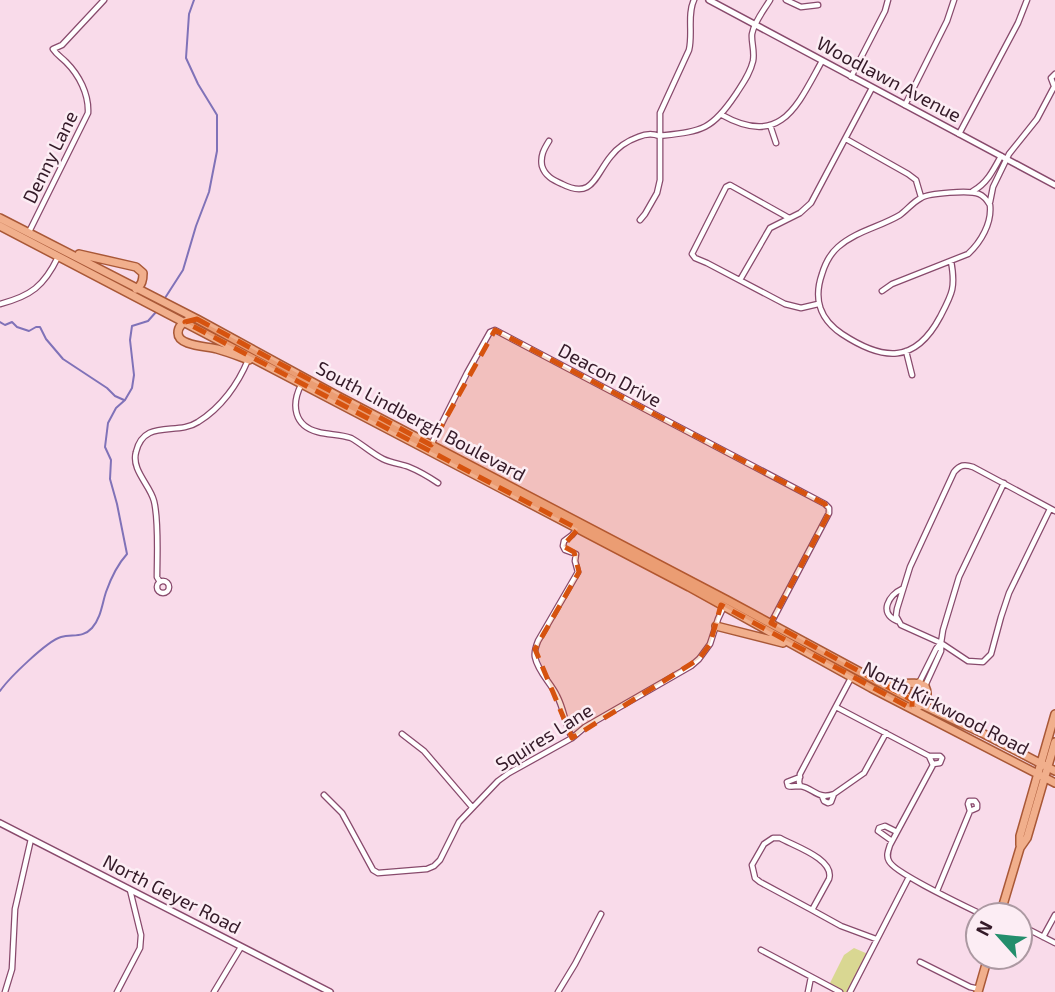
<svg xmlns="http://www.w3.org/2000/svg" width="1055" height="992" font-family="'Exo 2',sans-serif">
<rect width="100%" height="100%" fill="#f9dbea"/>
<!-- green -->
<path fill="#d9d792" d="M854,948l14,6 -20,38h-5l-14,-7 15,-30z"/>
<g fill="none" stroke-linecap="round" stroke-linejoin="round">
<!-- stream -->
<path stroke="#8072b8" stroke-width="2" d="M165,298l18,-28 13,-44 13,-34 8,-41v-36l-19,-31 -12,-26 3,-44 5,-14
M0,322l5,3 7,-3 5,5 12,4 7,-4h4l6,12 17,20 44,29 8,8 9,4
M0,691c9,-13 47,-50 61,-54 12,-3 22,1 31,-9 9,-10 10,-24 14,-36 5,-14 11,-27 21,-38l-10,-50 -7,-25 1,-19 -6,-13 3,-24 8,-15 9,-8 7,-12 2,-13 -4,-35 2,-14 16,-5 8,-9"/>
<defs>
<path id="minor" d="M786,0l15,7 17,-2
M851,77l34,-66 3,-11
M1054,86l-3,-8 4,-4
M905,105l42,-84 7,-21
M722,115c59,33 75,-9 100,-54
M770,125l6,18
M959,134l59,-111 9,-23
M846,139l62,35 8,6 5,17
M549,141c-5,8 -9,15 -7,25 3,10 11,14 20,18 31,16 33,-9 49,-28 7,-9 16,-15 27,-19 7,-3 14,-4 21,-1 43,-5 52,-5 77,-42 7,-11 14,-20 17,-33 2,-10 -2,-19 -1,-27 2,-12 12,-24 18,-34
M973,191c14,-8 20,-20 28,-35
M990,202l3,-15 16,-33 28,-35 18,-34
M789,218l-59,-33 -4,2 -34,67 3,4 12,5 78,41 16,4 17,-4
M640,220l5,-6 12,-21 3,-13v-67l29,-63c4,-16 -2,-36 5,-50
M29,232l59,-119c1,-19 -9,-38 -22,-51 -5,-5 -9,-7 -13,-13l9,-4 42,-45
M740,280l30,-52 30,-15 11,-10 61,-115
M882,291l10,-7 76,-30c13,-12 24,-31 22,-49 -3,-5 -6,-9 -11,-11 -9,-4 -50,-1 -58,4 -8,4 -14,12 -21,17 -20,12 -44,16 -62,32 -8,7 -13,17 -16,27 -9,26 -2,45 20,60 41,27 73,30 98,-17 12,-23 16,-29 11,-56
M0,304c31,-8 44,-18 58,-47
M906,351l6,24
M301,385c-10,20 -7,41 17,47 11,3 22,2 33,6 11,6 20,15 32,21 8,4 18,5 26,8 10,4 20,10 29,16
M431,445l36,-72 23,-41 5,-2 330,174 4,4v5l-58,110
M1050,509l-41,84 -8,24 -10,37 -8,8 -15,-1 -27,-18 -40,-18 -5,-9 1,-7 13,-42 44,-95c6,-7 10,-8 19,-5l82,44
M157 587a6 6 0 1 1 12 0a6 6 0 1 1-12 0Z
M160,582l-3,-5c0,-21 2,-56 -3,-76 -4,-16 -23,-31 -18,-49 8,-34 41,-16 62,-30 23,-14 40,-38 50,-62
M897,621c-19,-8 -8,-26 5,-32
M919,683l17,-34 4,-5
M925,686l16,-35v-8l2,-13 16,-53 45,-94
M836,707l93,49
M402,734l22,17 48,56
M572,738c-7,-14 -8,-29 -15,-42 -6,-13 -19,-24 -22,-39 -1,-5 1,-11 3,-16l40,-69 -3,-11 1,-7 -11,-4 -2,-4 1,-5 8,-6 5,-6
M929,756l4,9 -43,80c-2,6 -4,11 -1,16 5,12 78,46 94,54
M929,756h11l2,2 -2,5 -7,1
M800,777l-13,5 1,4c3,1 7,0 12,0 14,2 17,14 34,8l30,-21 22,-40
M800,786l-1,-4 1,-8 51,-96
M324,795l18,18 31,57 5,3 49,-4 7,-3 6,-6 19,-38 39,-41 11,-8 63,-35 13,-11 106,-61 8,-7 11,-15 8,-25 6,-13
M822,796l2,5 4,2 3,-1 3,-8
M773,838h7c14,8 55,21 49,41l-17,31 -52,-28 -5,-4 -3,-13 12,-21z
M892,841l-14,-10 1,-3 6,-2 12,6
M937,891l33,-80 -2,-7 1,-3h6l2,3v4l-7,3
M812,910l29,16 35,13
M1020,925l35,18
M1043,937l12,-22
M761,950l79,42
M920,962l50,25 9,2
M5,992l7,-23 3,-60 16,-70
M117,992l23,-44 1,-13 -11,-45
M214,992l27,-45
M558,992l17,-28 26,-50
M808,992l3,-15
M850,992l59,-115"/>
<path id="tertiary" d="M709,0l346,185
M0,823l330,169"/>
<path id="primary" d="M0,218l197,101 139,76 391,205 185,100 72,34 71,37
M0,226l689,361 182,101 184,95
M79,254l57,13 7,6c0,7 -1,12 -7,16
M188,320c-5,3 -10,6 -10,13 0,13 28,13 39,16 11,3 21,7 32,11
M716,626l67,17
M885,683c13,3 29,-3 40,3 4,8 2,16 -6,20
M912,705l2,-12 5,-10
M1020,845v-9l35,-122
M1000,915l20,-67 7,-10 28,-96
M978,992l10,-35"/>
</defs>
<!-- minor casing -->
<use href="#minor" stroke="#884a6c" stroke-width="7"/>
<!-- tertiary casing -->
<use href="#tertiary" stroke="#884a6c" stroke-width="8"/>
<!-- primary casing -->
<use href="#primary" stroke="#a95837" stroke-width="10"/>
<!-- minor -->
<use href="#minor" stroke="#fff" stroke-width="4.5"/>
<!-- tertiary -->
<use href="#tertiary" stroke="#fff" stroke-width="5"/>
<!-- primary -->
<use href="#primary" stroke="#f1af8c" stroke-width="7"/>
</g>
<!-- marked area -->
<path fill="#d6530f" fill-opacity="0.2" stroke="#d6530f" stroke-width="5" stroke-dasharray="14 9" stroke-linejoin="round" d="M197,319l234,126 64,-115 330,174 4,9 -58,110 141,77v9l-191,-104 -11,39 -11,15 -127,79 -37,-89 44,-77 -5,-20 -11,-6 15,-17 -393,-207z"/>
<g text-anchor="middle" stroke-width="5" stroke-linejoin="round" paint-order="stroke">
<!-- street labels -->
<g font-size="19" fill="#341a28" stroke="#fcedf4">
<text transform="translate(889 79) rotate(28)" y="7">Woodlawn Avenue</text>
<text transform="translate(50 157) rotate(-64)" y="7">Denny Lane</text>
<text transform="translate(610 375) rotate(28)" y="7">Deacon Drive</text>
<text transform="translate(421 421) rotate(28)" y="7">South Lindbergh Boulevard</text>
<text transform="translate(946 708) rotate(27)" y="7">North Kirkwood Road</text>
<text transform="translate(544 737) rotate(-32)" y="7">Squires Lane</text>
<text transform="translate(172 894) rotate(27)" y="7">North Geyer Road</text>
</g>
</g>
<!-- north arrow -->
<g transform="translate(999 936) rotate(297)"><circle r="33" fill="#fcedf4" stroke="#ac99a2" stroke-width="2"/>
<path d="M0-5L12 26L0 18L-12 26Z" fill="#238e6c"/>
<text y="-10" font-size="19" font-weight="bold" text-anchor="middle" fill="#341a28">N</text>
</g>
</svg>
